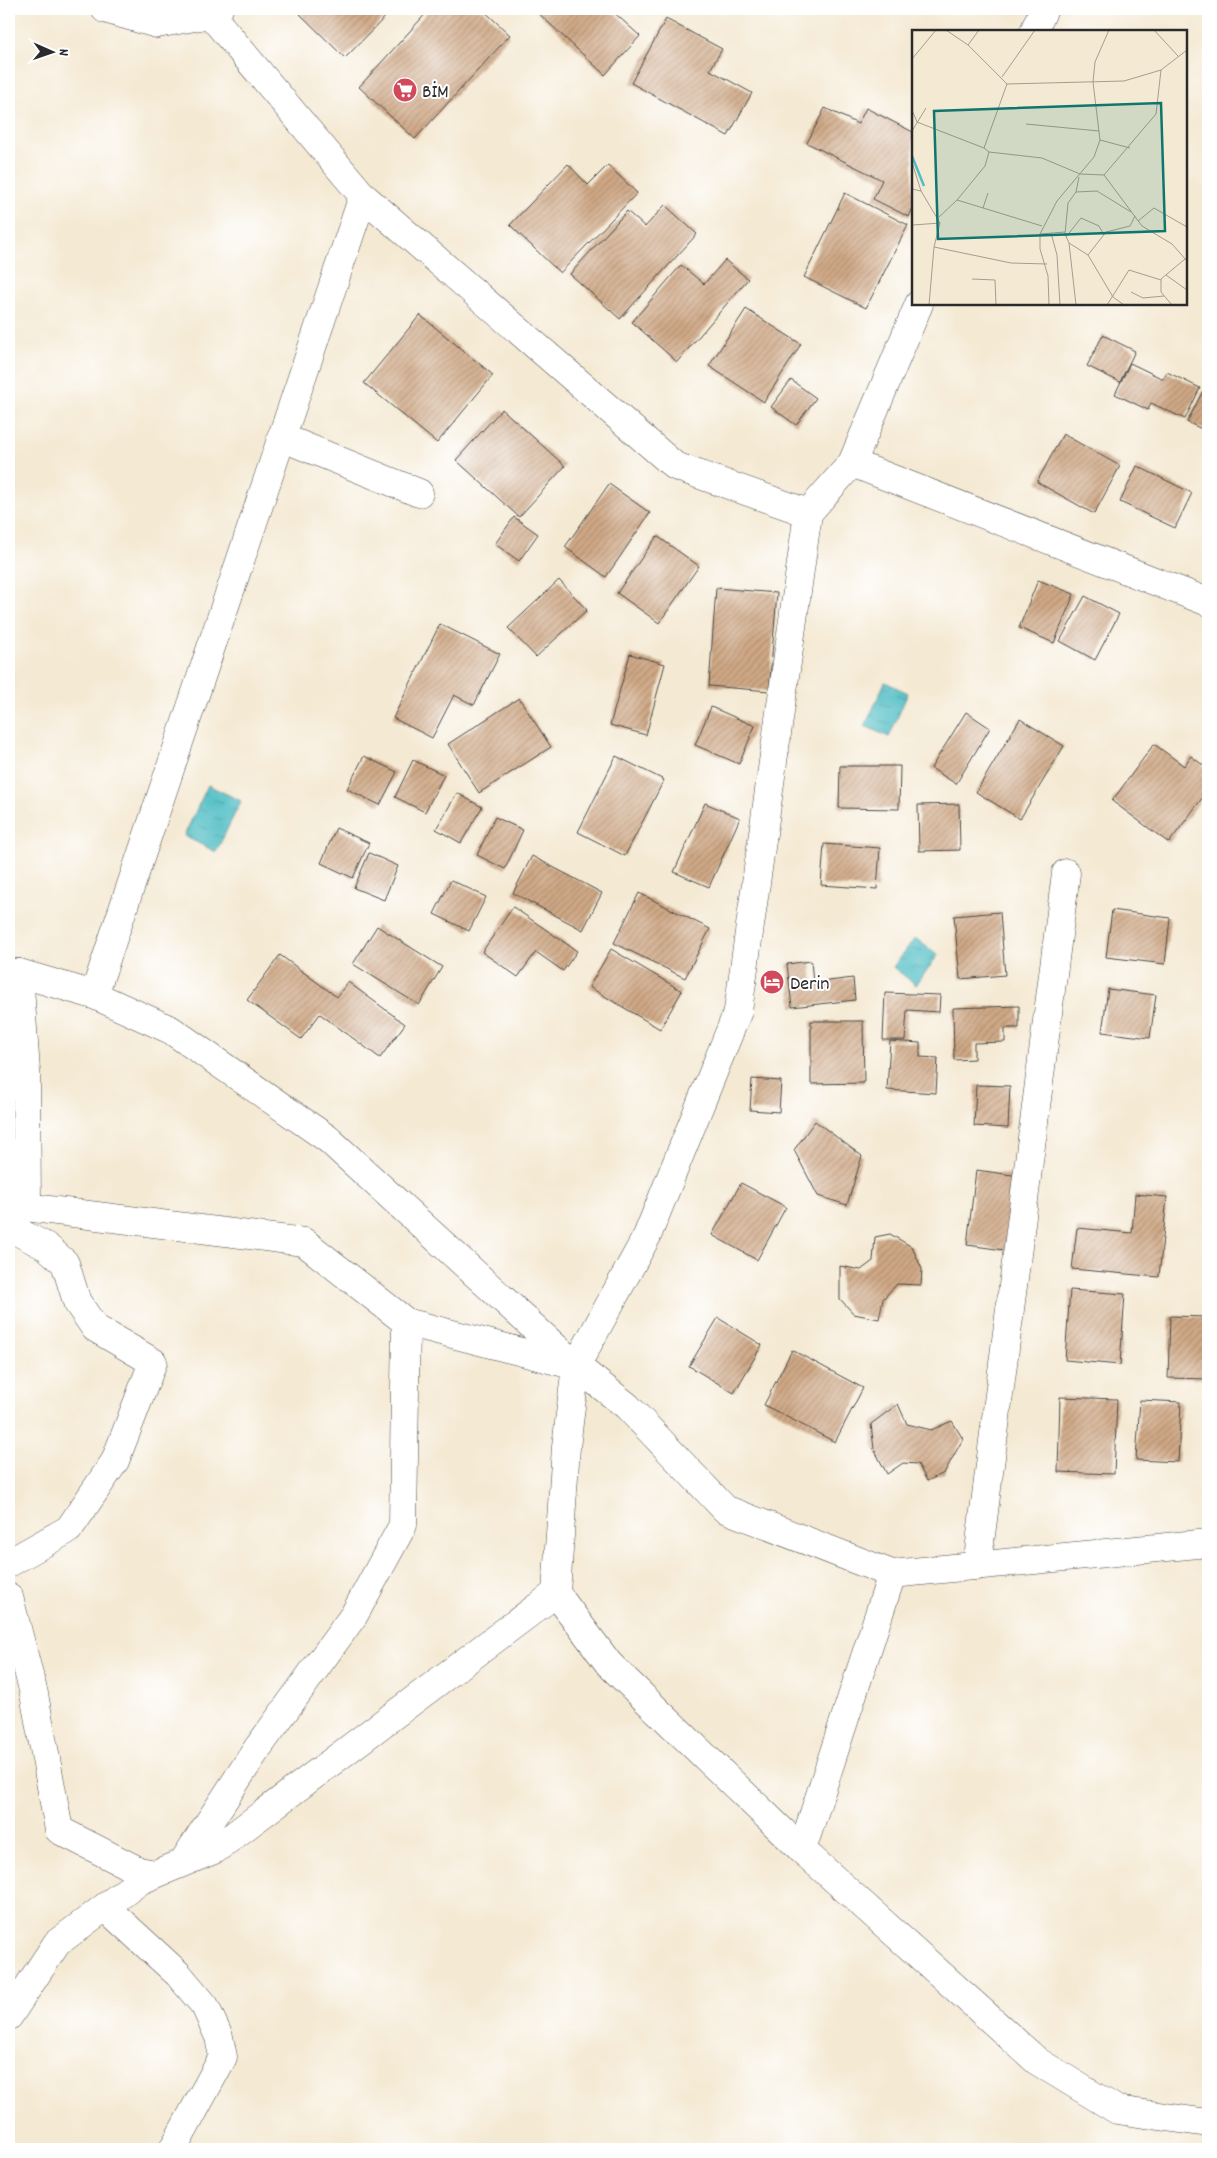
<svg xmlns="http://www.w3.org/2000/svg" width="1217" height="2158" font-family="Dekko,sans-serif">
<defs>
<pattern id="water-ripples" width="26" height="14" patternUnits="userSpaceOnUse" patternTransform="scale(1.25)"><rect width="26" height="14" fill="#4fbec5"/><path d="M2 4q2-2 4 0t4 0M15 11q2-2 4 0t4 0" fill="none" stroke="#429ba0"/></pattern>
<pattern id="building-hatch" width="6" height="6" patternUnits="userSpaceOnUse" patternTransform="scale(1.25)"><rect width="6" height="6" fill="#d0a986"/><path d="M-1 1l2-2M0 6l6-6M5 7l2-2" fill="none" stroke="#a98a6e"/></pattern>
</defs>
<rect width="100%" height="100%" fill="#fff"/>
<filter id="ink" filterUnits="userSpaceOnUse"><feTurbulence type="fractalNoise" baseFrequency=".02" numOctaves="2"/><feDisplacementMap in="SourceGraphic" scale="10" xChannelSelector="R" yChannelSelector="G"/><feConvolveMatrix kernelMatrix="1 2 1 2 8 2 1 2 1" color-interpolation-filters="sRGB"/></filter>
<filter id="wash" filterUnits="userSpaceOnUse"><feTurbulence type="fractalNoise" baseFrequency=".0096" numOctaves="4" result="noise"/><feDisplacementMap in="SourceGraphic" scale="20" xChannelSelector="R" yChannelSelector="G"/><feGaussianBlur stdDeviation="1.12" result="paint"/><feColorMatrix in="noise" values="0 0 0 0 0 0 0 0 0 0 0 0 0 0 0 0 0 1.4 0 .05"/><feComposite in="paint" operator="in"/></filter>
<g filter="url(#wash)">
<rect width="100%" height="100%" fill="#f4e9d3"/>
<!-- water -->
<path fill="url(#water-ripples)" stroke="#3d7478" d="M885,682l23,11 -19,44 -24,-11z
M208,785l33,16 -25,51 -32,-16z
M915,938l23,17 -22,30 -23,-18z"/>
<g id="blocks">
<!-- building -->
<path fill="url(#building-hatch)" d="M305,9h88l-48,49 -45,-44z
M430,9h52l28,26 -95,104 -56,-52z
M538,9h72l30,27 -35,39 -69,-64z
M666,19l56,30 -12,21 42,23 -24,43 -97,-53z
M825,108l33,16 8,-16 47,24v76l-4,9 -36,-18 9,-19 -75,-37z
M568,164l20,21 20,-20 29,28 -77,80 -50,-48z
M845,193l63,32 -42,83 -62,-31z
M665,205l32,29 -77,85 -50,-45 57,-63 18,16z
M725,260l23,19 -71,83 -45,-40 49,-57 23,19z
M746,309l55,35 -37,58 -55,-36z
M420,315l73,60 -56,68 -73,-60z
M1103,335l32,16 -15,31 -33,-16z
M1130,363l33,16 4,-7 33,16 -15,31 -34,-16 -3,7 -33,-16z
M791,380l25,18 -20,27 -25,-18z
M1203,391l5,2v39l-21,-10z
M502,409l63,57 -46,51 -63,-57z
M1063,434l57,32 -26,48 -57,-32z
M1137,466l55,27 -17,35 -55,-26z
M609,484l41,29 -44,64 -41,-30z
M514,517l24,17 -19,27 -24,-17z
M657,536l42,30 -40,57 -42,-30z
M559,580l28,30 -51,47 -28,-29z
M1038,580l36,14 -20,49 -35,-15z
M716,588l61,5 -8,98 -60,-5z
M1085,596l34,18 -24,46 -35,-19z
M440,624l60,30 -26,51 -20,-10 -22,43 -39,-20z
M630,654l35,10 -19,71 -36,-10z
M519,698l32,49 -72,46 -31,-49z
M711,707l44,19 -16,38 -44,-19z
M966,712l24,16 -34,56 -25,-16z
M1020,719l44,27 -44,73 -44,-27z
M1154,744l30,22 7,-10 17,13v21l-39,53 -57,-42z
M364,756l33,16 -17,33 -33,-16z
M616,756l48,24 -39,76 -47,-24z
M413,760l31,15 -19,37 -30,-15z
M840,766h60l-1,43 -60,-1z
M457,793l25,14 -21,36 -25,-14z
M705,803l35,15 -31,69 -35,-15z
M959,804l1,46 -41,1 -1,-46z
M495,817l28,13 -18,39 -28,-14z
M336,828l33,15 -16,35 -32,-15z
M1207,839h1v22l-3,-3z
M824,844l56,4 -3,41 -56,-4z
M369,853l29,13 -14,34 -30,-12z
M532,856l70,37 -19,37 -70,-37z
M451,880l35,17 -17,34 -35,-17z
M639,893l71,36 -25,49 -71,-35z
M513,907l64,44 -14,20 -27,-19 -18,25 -36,-25z
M1112,910l58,8 -5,46 -59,-7z
M1000,912l5,63 -45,4 -6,-63z
M377,926l65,41 -23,38 -66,-41z
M611,949l71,42 -22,38 -71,-42z
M280,955l57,42 11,-15 57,42 -25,34 -60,-44 -19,25 -54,-39z
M811,961l2,22 40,-5 2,22 -63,7 -5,-43z
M1108,989l48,6 -6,43 -48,-6z
M885,993l55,2 -1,17 -32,-2 -2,30h-22z
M1019,1006v22h-14v14l-31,1v16l-20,1 -1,-52z
M811,1021h52l1,62 -53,1z
M890,1041l30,2v14l18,1 -2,35 -49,-3z
M752,1079l29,2 -2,31 -29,-2z
M976,1085l34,1 -2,42 -34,-2z
M815,1121l47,35 -15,49 -29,-9 -24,-46z
M976,1170l44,6 -9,75 -44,-6z
M741,1183l45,24 -29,53 -45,-25z
M1135,1194l32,3 -8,80 -87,-8 5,-41 55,5z
M890,1234l22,13 10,22 -1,16 -24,-1 -14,15 -4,20 -25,-5 -14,-15v-33l21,4 12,-9 2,-24z
M1070,1290l55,4 -5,71 -55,-5z
M1170,1316l38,1v62l-40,-1z
M718,1318l44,27 -28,48 -45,-27z
M792,1350l71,38 -28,54 -71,-37z
M1060,1397l57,2 -3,75 -56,-2z
M1140,1400l41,2 -3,60 -42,-2z
M898,1404l9,20 24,6 21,-9 11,18 -19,34 -17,8 -9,-17 -15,-1 -16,11 -13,-25 -3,-25z"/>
</g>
</g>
<g filter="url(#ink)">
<use href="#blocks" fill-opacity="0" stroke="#494844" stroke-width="1"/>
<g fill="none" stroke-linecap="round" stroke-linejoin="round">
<defs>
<path id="minor" d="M210,14l153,182 312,270 133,47 44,-50 356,139
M1034,31l10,-22
M281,437l138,56
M852,463l67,-159
M19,973l7,98 1,135
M94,995l269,-799
M9,1205l295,37 102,80 170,44 71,-130 91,-225 70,-498
M9,1227l38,20 18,16 12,39 18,26 58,34 -38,99 -46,68 -60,34
M977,1566l89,-693
M9,1597l25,97 25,136 80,41 16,3
M802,1850l90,-276
M183,1862l74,-113 97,-134 49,-90 3,-203
M105,1907l73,67 27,32 14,31 4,20 -50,92"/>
<path id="tertiary" d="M105,9l52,15 53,-10 9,-5
M9,973h10l75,22 77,35 157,109 248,227 51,40 98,103 167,65 316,-31
M576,1366l-10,81 -10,146 53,71 193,186 235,211 80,49 91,13
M9,2016l48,-73 84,-63 75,-31 340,-256"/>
</defs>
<!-- minor casing -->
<use href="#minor" stroke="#494844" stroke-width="29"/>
<!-- tertiary casing -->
<use href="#tertiary" stroke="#494844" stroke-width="29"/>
<!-- minor -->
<use href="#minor" stroke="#fff" stroke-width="28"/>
<!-- tertiary -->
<use href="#tertiary" stroke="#fff" stroke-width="28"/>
</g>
</g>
<!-- icons -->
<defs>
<symbol id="supermarket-disc" viewBox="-11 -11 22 22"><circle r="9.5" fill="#d1495b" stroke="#fff"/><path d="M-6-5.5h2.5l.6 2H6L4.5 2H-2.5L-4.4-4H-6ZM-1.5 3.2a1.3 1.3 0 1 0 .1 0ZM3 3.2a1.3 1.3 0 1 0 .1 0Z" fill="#fff"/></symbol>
<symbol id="hotel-disc" viewBox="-11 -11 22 22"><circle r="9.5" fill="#d1495b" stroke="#fff"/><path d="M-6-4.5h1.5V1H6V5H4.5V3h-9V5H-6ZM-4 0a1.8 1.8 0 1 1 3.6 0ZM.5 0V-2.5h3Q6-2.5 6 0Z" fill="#fff"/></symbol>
</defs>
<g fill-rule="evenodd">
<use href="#supermarket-disc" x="391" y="76" width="28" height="28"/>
<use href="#hotel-disc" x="758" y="968" width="28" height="28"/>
</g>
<g text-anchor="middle" stroke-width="4" stroke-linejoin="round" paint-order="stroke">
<!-- poi labels -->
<g font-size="20" fill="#2b2b2b" stroke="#fff" text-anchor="start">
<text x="422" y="97">BİM</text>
<text x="790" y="989">Derin</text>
</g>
</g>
<!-- overview -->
<g transform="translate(912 30)">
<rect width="275" height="275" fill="#f4e9d3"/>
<path fill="none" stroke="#4fbec5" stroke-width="2.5" d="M0,126l12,30"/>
<path fill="none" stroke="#a49d90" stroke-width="1" d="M34,0l22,15 39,39M242,0l24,26M56,15l11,-15M0,29l24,-29M90,47l33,-47M95,54l117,-3 37,-11M0,80l5,12 67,26M114,94l73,7M0,101l14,-23M188,110l30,8M77,122l53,6 38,16 24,1 52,-61 5,-44 26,-20M0,132l9,29M192,145l38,51 30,18 15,17M0,159l9,2 19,32 -6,24 -5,58M164,162l21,-1 34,21M45,170l85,26M71,178l5,-15M27,187l18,-17 28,-34 4,-14 -5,-4 23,-64M226,191l16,-13 33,19M1,195l27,-2M139,203l6,22 3,50M128,204l25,-2M154,207l15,-19 18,8 5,9M157,213l19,12 25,42 11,8M22,217l77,16 36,1M176,225l18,-23 24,-6 5,-10M254,245l21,15M60,249l23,1 1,25M219,262l12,6 21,-2M137,275l-1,-29 -8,-27v-15l17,-33 37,-44 6,-17 -7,-58 2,-20 14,-32M164,275l-7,-62 -4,-9 3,-31 8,-11 3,-15M195,275l22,-35 32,10M260,275l-11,-13v-13l24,-20"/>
<path fill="#0f766e" fill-opacity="0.15" stroke="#0f766e" stroke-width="2.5" d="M249,73l4,128 -227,8 -4,-128z"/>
<rect width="275" height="275" fill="none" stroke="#2b2b2b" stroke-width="2.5"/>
</g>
<!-- margin -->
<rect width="1217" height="2158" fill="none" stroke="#fff" stroke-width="30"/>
<!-- north arrow -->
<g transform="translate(52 52) rotate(92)" stroke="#ffffff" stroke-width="4" paint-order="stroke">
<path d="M0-4L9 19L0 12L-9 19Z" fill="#2b2b2b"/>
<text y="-8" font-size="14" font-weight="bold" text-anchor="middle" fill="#2b2b2b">N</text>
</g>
</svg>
